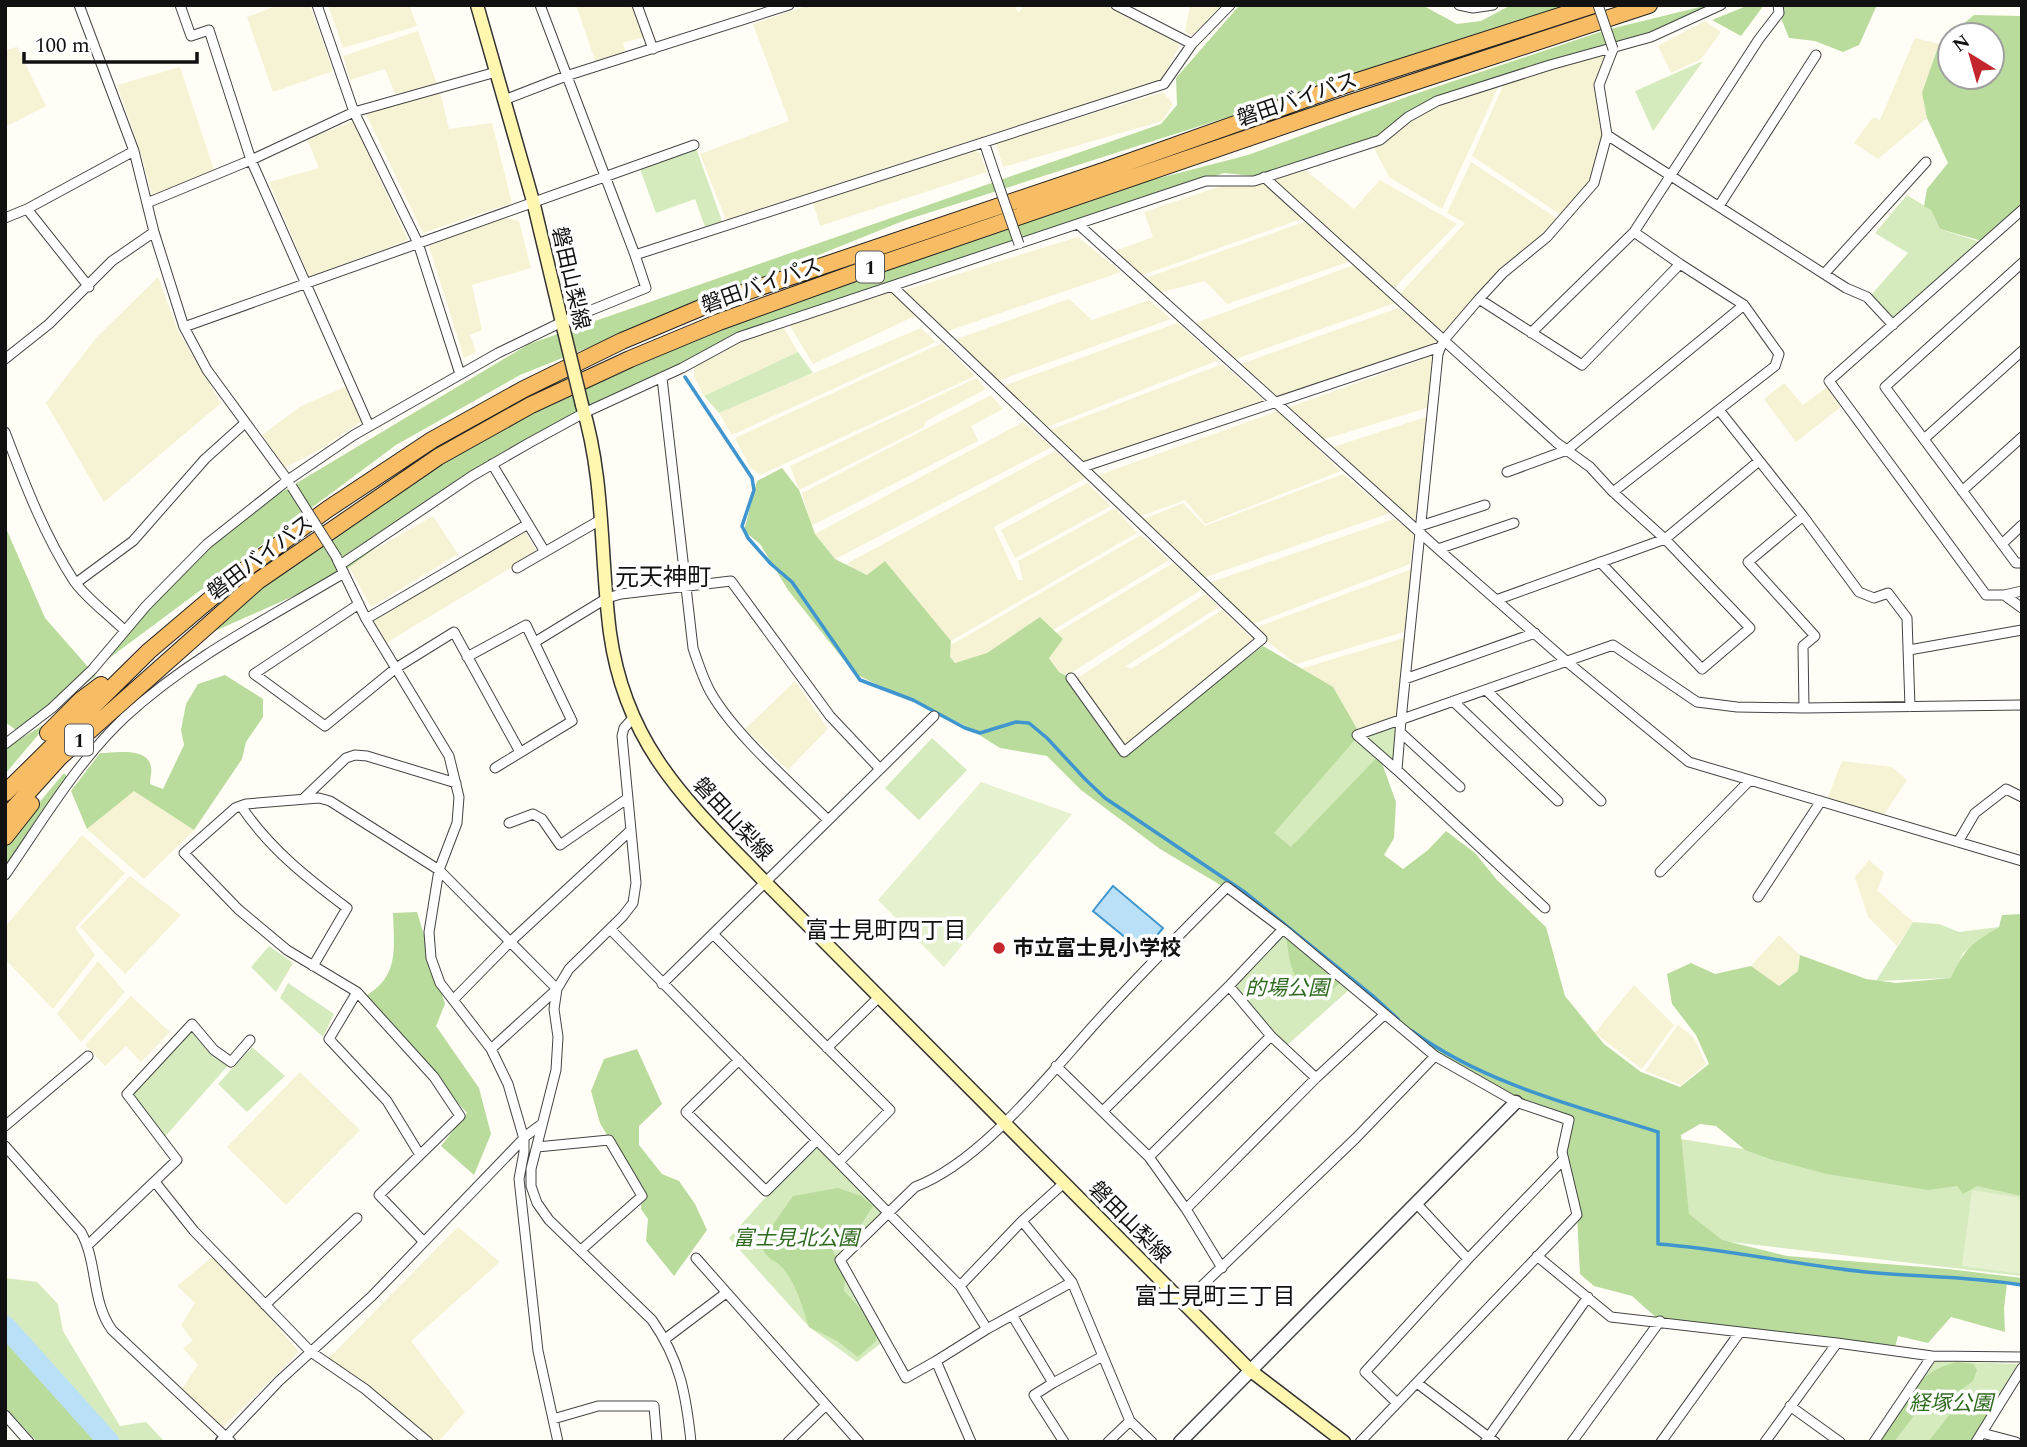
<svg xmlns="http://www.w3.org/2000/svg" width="2027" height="1447" font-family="Spectral,'Noto Sans JP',serif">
<rect width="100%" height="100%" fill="#fffdf5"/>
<!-- farmland -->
<path fill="#f6f3d4" d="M279,5h31l23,66 -60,21 -26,-75z
M328,5h81l8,21 -74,22z
M576,5h55l12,32 -20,6 3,10 -30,10z
M809,5h205l4,8 7,-8h81l74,40 -18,34 -436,141 -26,-66 89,-33 -36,-97z
M1190,5h32l-30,31 -7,-5z
M1705,21l16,11 -20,27 -30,14 -13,-27z
M418,31l19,53 -42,10 -10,-25 -35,11 -7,-24z
M1915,38l24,6 -17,49 5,25 -49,41 -24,-16 19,-26 7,3z
M17,47l29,59 -41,21v-77z
M1613,49l-14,36 8,50 -13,48 -30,34 -92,-61 34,-77z
M180,67l34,103 -62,25 -11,-41 -24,-69z
M1501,81l-59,128 -53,-32 -15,-29 34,-31 40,-19z
M440,92l9,37 43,-6 20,80 -89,30 -57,-119z
M1163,92l10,12 -11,17 -159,46 -7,-24z
M353,121l55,119 -99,37 -40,-95 50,-14 -12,-29z
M972,150l8,3 7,19 -167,54 -7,-24z
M1471,162l90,59 -21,16 -39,39 -61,71 -164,56 -41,-37 163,-58 37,27 -37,-39 67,-73 -18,-10z
M1300,166l54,43 26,-29 77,44 -67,68 -39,-31 -124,43 -22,-23 -50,13 -15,-14 170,-60 -3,-3 -170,60 -28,-24 44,-16 -9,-25 74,-25 46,-10 6,5z
M503,217l16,4 12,47 -59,17 10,45 -12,5 6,17 -12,6 -35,-112z
M1078,237l43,35 -179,61 -21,-20 -108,51 -26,-43 105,-35 7,6z
M1354,265l41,38 -165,58 -40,-36z
M158,277l20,54 43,72 -117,99 -58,-99 50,-65z
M1069,299l23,21 57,-20 22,19 -177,63 -43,-41z
M781,323l17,29 -94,44 -10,-19v-16z
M1177,323l42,37 -177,69 -42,-42z
M921,328l15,14 -204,93 -13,-22z
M942,343l33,33 -215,99 -10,-8 -15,-29z
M1438,354l-5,52 -121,37 29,28 -136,53 -20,-24 -49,18 -43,-41z
M1222,364l44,38 -181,64 -40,-34z
M976,378l10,11 -60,32 -2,6 -125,63 -9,-24z
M1784,383l19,22 24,-18 14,20 -45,35 -32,-43z
M345,387l17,34 -43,29 -35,18 -22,-33 39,-29z
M991,395l12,14 -32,17 7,15 -167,85 -9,-33z
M1432,415l-14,111 -91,-77z
M1023,422l29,25 -217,112 -20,-25z
M1055,451l31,27 -92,49 24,53h5l-5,-19 97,-53 22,25 -186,108 -66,-80 -18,14 -21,-11z
M1343,474l47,39 -190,66 -61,-58 44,-18 22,23z
M1087,483l24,23 -96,52 -14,-28z
M433,516l25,38 -87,53 -23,-42z
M1394,519l20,14 -4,31 -162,62 -43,-42z
M524,530l13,22 -151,91 -13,-23z
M1141,535l28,25 -116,70 -13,-12 -53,35 -32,10 -5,-6 1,-12z
M1173,563l28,27 -133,85 -9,-3 -10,-15 14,-18 -7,-6z
M1412,569l-2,61 -114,34 -44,-35z
M1205,594l14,13 -93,59 5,3 91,-59 35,33 -135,107 -49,-69z
M1410,636l-9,84 -41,14 -27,-46 -33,-19z
M795,681l33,48 -40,41 -43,-41z
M1842,761l50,6 15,13 -26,39 -55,-17z
M134,790l60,40 -50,49 -57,-50z
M82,835l43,38 -50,55 20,27 -42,54 -48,-50v-32z
M1869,860l15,13 -7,17 36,32 -16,24 -29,-29 -13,-40z
M130,876l51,39 -56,59 -45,-47z
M1779,935l21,20 -2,16 -20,15 -27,-20z
M98,961l27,31 -44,50 -24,-28z
M1634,985l40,40 -32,44 -47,-36z
M131,996l39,36 -29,30 -15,-16 -21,20 -20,-21z
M1678,1025l16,13 12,26 -25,21 -36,-14z
M300,1072l60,58 -74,75 -59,-58z
M458,1227l42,35 -89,79 54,71 -27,30h-10l-104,-79z
M216,1254l83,98 -80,79 -40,-38 19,-28 -15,-17 10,-7 -12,-16 14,-22 -18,-17z"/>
<!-- green -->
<path fill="#d5ebbd" d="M1703,61l-50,70 -18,-40z
M696,148l26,73 -17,6 -10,-28 -39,14 -16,-44z
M1907,195l24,15 9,19 40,13 -90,79 -19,-26 37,-42 -33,-20z
M798,352l15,21 -94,40 -15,-17z
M1401,720l-8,46 -14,-11 -88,93 -18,-15 84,-98z
M932,738l35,32 -48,50 -34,-32z
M1913,922l26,2 20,8 40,-5 -36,26 -11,25 -76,3z
M1283,929l68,59 -67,60 -55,-62z
M269,946l24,17 -17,29 -25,-25z
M288,983l46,31 -11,23 -43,-39z
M192,1024l39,38 -69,78 -35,-46z
M252,1047l33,29 -38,36 -29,-28z
M1668,1137l354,56v83l-350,-41z
M817,1140l71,73 -48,47 45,80 -28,22 -48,-35 -80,-89z
M5,1278l32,4 21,22 5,27 57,95 26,-4 19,20h-74l-86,-101z
M1936,1361l81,3 -24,52 -17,26h-102l38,-55z"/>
<!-- forest -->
<path fill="#b9dc9c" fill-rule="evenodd" d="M1243,5h179l35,19 24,-3 30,-16h67l-675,216 -383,154 -124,70 -288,214 70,-86 87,-71 264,-158 632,-220 16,-19 -1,-27 62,-71z
M1708,5h11l-120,48 -128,37 -66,30 -41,25 -100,32 -40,-4 -443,150 -87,38 -213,109 -145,107 -150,67 281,-203 275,-127 306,-107 200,-52 161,-59 197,-66z
M1749,5h15l-23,31 -29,-16z
M1780,5h97l-18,40 -16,7 -28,-11 -26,-3 -10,-25z
M1974,15l48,1v190l-40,35 -42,-12 -9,-19 -7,-4 3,-17 21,-26 -21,-45 -5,-25 17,-49zM1950,35h42v42h-42z
M782,468l17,22 16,44 20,25 32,16 18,-14 66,80 -1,16 5,6 32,-10 53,-36 23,22 -14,19 10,14 12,6 53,74 139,-106 70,41 27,47 -86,99 17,14 88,-92 17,47 -2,36 -10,17 19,14 25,-19 18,-19 29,22 22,27 49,47 19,69 39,48 37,28 39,15 29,-23 -13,-29 -24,-31 -5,-30 24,-11 24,11 36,-8 28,20 19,-15 2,-16 66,24 30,4 55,-5c13,-29 21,-35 48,-51l3,-12 20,-1v282l-45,-10 -14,8 -6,-8 -29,4 -101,-16 -57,-15 -25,-9 -29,-24 -16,-2 -19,11 8,79 33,26 65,16 161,13 74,9v5h-15l-3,25 1,24 -54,-15 -23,26 -30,-7 -4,15 -234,-30 -28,-25 -38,-10 -14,-12 -3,-59 -14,-63 6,-32 -42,-14 -92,-50 -93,-75 -14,13c-41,0 -38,-39 -44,-71l-124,-74 -79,-59 -34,-34 -47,-8 -38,-24 -107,-50 -67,-84 -28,-46 -16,-13 13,-50z
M5,526l40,92 51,58 -76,57 -15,-11z
M225,675l38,24v18l-17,25 -4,17 -48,71 -60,-39 -47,38 -16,-38 29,-38c14,0 48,-7 51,14 1,5 -1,12 -1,17l13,5 21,-44 -3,-15 5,-26 12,-20z
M50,721l-45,53v-26z
M64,773l5,6 -64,91v-27z
M417,912l28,92 -9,22 43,62 12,46 -17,41 -33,-29 26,-33 -105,-115c38,-20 32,-49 31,-85z
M637,1049l25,55 -23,22v19l23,29 17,7 16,23 12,26 -33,46 -28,-35 2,-22 -7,-10 1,-13 -42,-73 -9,-32 13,-32z
M838,1188l23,8 12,10 -17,27 -23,19 12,17 -1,22 34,36 -2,14 -18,16 -21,-16 -28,-14c-6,-18 -12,-41 -24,-56 -10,-14 -16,-6 -25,-28l33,-47z
M5,1341l91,101h-59l-32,-35z
M1957,1362l16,2 4,6 -4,11 -16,12 -15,-2 -14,6 -34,45h-17c22,-35 37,-70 80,-80z
M1986,1411l7,5 -21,26h-44l22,-28 21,1z"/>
<!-- pitch -->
<path fill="#e6f2cf" d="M981,782l91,32 -128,153 -66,-67z
M1972,1190l50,8v76l-60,-8z"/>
<!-- water -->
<path fill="#b9e0f7" stroke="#3f96cf" stroke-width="2" d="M1113,886l50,42 -20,24 -50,-41z"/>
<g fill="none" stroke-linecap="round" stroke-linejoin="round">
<!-- stream -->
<path stroke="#3f96cf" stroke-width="3.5" d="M685,377l67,101 2,12 -12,36 6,12 23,26 21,18 68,98 53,20 52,28 15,5 36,-11 13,1 18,15 38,41 20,19 141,95 127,103 25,23
M1412,1031c73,53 161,74 246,101v112c69,5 138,21 208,28 52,5 104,4 156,13"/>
<!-- river -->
<path stroke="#b9e0f7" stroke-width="21" d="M5,1326l104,116"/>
<defs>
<path id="minor" d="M79,5l55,146
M180,5l11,31 18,-6 42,130 118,266
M317,5l37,107 64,131 42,131
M637,5l16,44
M1116,5l76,39
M1459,5l14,3 20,-3
M504,100l62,-24 223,-71
M1607,135l239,153 21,9 26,28
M984,142l10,30
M1264,177l293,266 33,24 23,25 52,47 85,89 -48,41 -102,-107
M147,203l104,-43 103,-48 142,-40
M1719,206l97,-151
M27,209l62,78
M2022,210l-193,171 157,214h18l18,13
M5,218l22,-9 107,-58 20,81 30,95 23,43 82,112
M1078,224l360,325 128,112 123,101 333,99
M635,255l529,-171 28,-40 38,-39
M2022,263l-137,124 131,176h6
M1824,274l102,-112
M892,286l370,353 -138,113 -53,-74
M1479,299l103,66 98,-101 -46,-32
M184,327l510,-182
M1531,333l103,-101 125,-193 20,-26 -1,-8
M5,359l44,-35 63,-63 42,-29
M662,378l31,270c5,15 10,31 18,45 25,43 81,91 117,127
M1719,410l84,106 56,76 15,6 14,-5 19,25 3,89
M5,432c19,50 39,103 69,149 13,18 35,34 51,50
M1924,439l98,-88
M492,464l53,88
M1083,467l357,-120
M1507,472l60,-22 177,-145 -64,-41
M1962,491l60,-54
M1613,492l162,-126 4,-12 -35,-49
M1803,516l-55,46 67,74 -12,10 1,62
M1420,526l65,-21
M2002,544l20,-19
M1438,549l76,-26
M337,559l29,60 83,137 10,41 -2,26 -18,47 -10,62 2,26 9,25 51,66 17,35 16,55v13l-5,27 19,172 20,91
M340,565l132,-89 57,-33 55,-30 98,-45 57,-31 467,-156h48l126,-41 28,-23 29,-16 113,-36 101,-28 70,-32
M517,568l85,-49
M76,583l57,-42 72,-82 40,-36
M2004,595l18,-4
M1496,600l169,-61 94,-78
M359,604l-105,70 71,52 71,-58 58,-36 66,120
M366,619l162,-95
M535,642l72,-44 14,-4 110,-13 99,135 50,53
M1909,650l113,-20
M467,657l59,-32 46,96 -77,47
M1405,679l130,-46
M1486,690l115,111
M1453,701l105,100
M633,718l-9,10 -2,8 14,147 -3,20 -10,13 -54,53 -12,20 -3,20 4,28 -2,33 -25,99v17l6,17 12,17 103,100c28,40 34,74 39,122
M1400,732l60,55
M5,744l47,-36 40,-38 54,-64 61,-62 81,-64 66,-45 144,-82 64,-31 84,-34 -11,-33 -95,-250
M1397,770l-40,-35 256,-90 84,57 40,5 67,1 218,-3
M303,799l43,-41 9,-3 12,1 89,27
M241,806c28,42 66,72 106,102l-34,58
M509,823l24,-9 9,5 18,26 68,-47
M1958,842l17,-29 31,-24 16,8
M1660,872l90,-92
M5,875c37,-53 72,-113 120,-158 65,-60 144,-99 219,-144
M1758,897l63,-96
M1545,908l-148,-138 4,-50 37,-366 5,-13 36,-42 24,-26 44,-36 47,-54 13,-48 -8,-50 14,-36
M611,930l349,356 27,43
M713,934l177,176 -51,52
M662,984l272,-268
M1229,986l42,50 45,42
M357,992l-28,47 58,62 33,54
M453,1000l57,-58 121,-112
M827,1048l52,-51
M739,1060l-53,52 80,79 51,-51
M1056,1066l93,91 37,52 36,59
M1104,1110l125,-124 54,-57
M5,1126l83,-70
M5,1146l76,86c17,31 10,69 31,98l119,112
M537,1147l72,-7 33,56 -61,54
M1149,1157l122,-121
M155,1182l39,49 117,121 54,37 63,53
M1064,1183l-42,38 50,61 58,139 22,21
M1416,1203l52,56 95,-99
M1186,1209l130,-131 69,-64
M424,1242l-45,-47 81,-79 -26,-39 -77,-85 -70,-42 -49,-41 -54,-56 51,-45 11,-4 73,-6 11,3 109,69 118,119 -66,60
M88,1245l89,-85 -50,-66 65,-70 22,26 17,12 19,-22
M1537,1256l74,61 226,26 95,13 90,1
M696,1258l163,184
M960,1286l62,-65
M1184,1303l172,-165 79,-82
M265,1305l92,-87
M1012,1315l41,68 50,-27
M665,1339l61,-46
M936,1361l-30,17 -66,-118 75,-73c69,-26 138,-118 188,-172 40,-44 82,-86 124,-128l56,42 152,127 81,46 53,18 -7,32 15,63 -217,227
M1053,1383l-19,12 30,47
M1417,1383l78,59
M1397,1403l-32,-31 103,-113
M1790,1406l50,36
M5,1415l24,27
M553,1419l45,-13h56l3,36
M1982,1433l34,9
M226,1437l53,-56 93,-85 155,-161 15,-11
M788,1442l38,-37
M971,1442l-35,-81 51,-32 85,-47
M1108,1442l22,-21
M1485,1442l103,-145
M1572,1442l88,-121
M1661,1442l79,-110
M1765,1442l72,-99
M1874,1442l58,-86
M1976,1442l46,-74"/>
<path id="tertiary" d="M222,1442l4,-5
M1180,1442l336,-340"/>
<path id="secondary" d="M477,5l56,196 31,130
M582,405c23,74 18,152 28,228 16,115 79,170 155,249l486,489 93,71"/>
<path id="trunk" d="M48,733l33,-33 20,-15
M5,793l144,-142 99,-84 80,-58 104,-69 92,-51 98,-48 88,-37 396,-134 239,-85 249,-80
M5,818l55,-61 198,-176 180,-124 93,-52 99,-46 89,-37 144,-52 490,-168 296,-97
M5,837l26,-33"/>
</defs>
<!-- minor casing -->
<use href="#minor" stroke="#444" stroke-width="11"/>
<!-- tertiary casing -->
<use href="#tertiary" stroke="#444" stroke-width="15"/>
<!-- secondary casing -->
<use href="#secondary" stroke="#333" stroke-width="15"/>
<!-- trunk casing -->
<use href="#trunk" stroke="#222" stroke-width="18"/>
<!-- minor -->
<use href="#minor" stroke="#fff" stroke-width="9"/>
<!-- tertiary -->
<use href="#tertiary" stroke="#fff" stroke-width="12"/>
<!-- secondary -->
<use href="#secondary" stroke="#fff6b0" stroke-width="12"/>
<!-- trunk -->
<use href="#trunk" stroke="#f7bc64" stroke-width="16"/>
<defs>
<path id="minor-bridge" d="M1598,5l15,44
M994,172l25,72
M292,487l45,71"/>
<path id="secondary-bridge" d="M564,331l18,74"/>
</defs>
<!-- minor-bridge casing -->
<use href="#minor-bridge" stroke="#444" stroke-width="11" stroke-linecap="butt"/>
<!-- secondary-bridge casing -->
<use href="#secondary-bridge" stroke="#333" stroke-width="15" stroke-linecap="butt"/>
<!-- minor-bridge -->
<use href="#minor-bridge" stroke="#fff" stroke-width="9"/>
<!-- secondary-bridge -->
<use href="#secondary-bridge" stroke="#fff6b0" stroke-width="12"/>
</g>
<!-- markers -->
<circle fill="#c4262e" stroke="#fff" stroke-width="2.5" cx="999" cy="948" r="7"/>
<g text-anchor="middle" stroke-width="7" stroke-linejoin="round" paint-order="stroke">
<!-- shield labels -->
<g fill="#fff" stroke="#585858" stroke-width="2">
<rect x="856" y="251.5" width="28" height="31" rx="5"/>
<rect x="65" y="724.5" width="28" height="31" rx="5"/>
</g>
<g font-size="19" font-weight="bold" fill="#111">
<text x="870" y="274">1</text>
<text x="79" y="747">1</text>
</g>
<!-- street labels -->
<g font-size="21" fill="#111" stroke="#fff">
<text transform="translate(1297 99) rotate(-19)" y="7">磐田バイパス</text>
<text transform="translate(571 278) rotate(77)" y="7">磐田山梨線</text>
<text transform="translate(761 285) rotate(-20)" y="7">磐田バイパス</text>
<text transform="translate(260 557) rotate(-37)" y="7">磐田バイパス</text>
<text transform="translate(733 819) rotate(47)" y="7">磐田山梨線</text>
<text transform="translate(1130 1222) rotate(45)" y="7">磐田山梨線</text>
</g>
<!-- poi labels -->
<g font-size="21" font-weight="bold" fill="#111" stroke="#fff" text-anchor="start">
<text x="1013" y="955">市立富士見小学校</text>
</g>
<!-- park labels -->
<g font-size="21" font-style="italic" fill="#2f6b1f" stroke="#fff">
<text x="1287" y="995">的場公園</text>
<text x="796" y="1245">富士見北公園</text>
<text x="1951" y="1410">経塚公園</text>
</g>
<!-- neighbourhood labels -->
<g font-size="23" fill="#111" stroke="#fff">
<text x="886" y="938">富士見町四丁目</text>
<text x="1215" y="1304">富士見町三丁目</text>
</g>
<!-- quarter labels -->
<g font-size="24" fill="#111" stroke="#fff">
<text x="663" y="585">元天神町</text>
</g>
</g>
<!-- border -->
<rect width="2027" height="1447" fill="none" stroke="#111111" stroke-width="14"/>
<!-- north arrow -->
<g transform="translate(1971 56) rotate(323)"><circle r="33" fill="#ffffff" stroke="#a0a0a0" stroke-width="2"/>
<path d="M0-5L12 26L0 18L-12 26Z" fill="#c4262e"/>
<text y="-10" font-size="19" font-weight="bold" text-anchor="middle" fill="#111111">N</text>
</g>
<!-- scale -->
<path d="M24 52v10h173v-10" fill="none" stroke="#111111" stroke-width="3.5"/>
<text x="35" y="52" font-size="21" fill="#111111" stroke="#ffffff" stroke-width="5" paint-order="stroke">100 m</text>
</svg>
